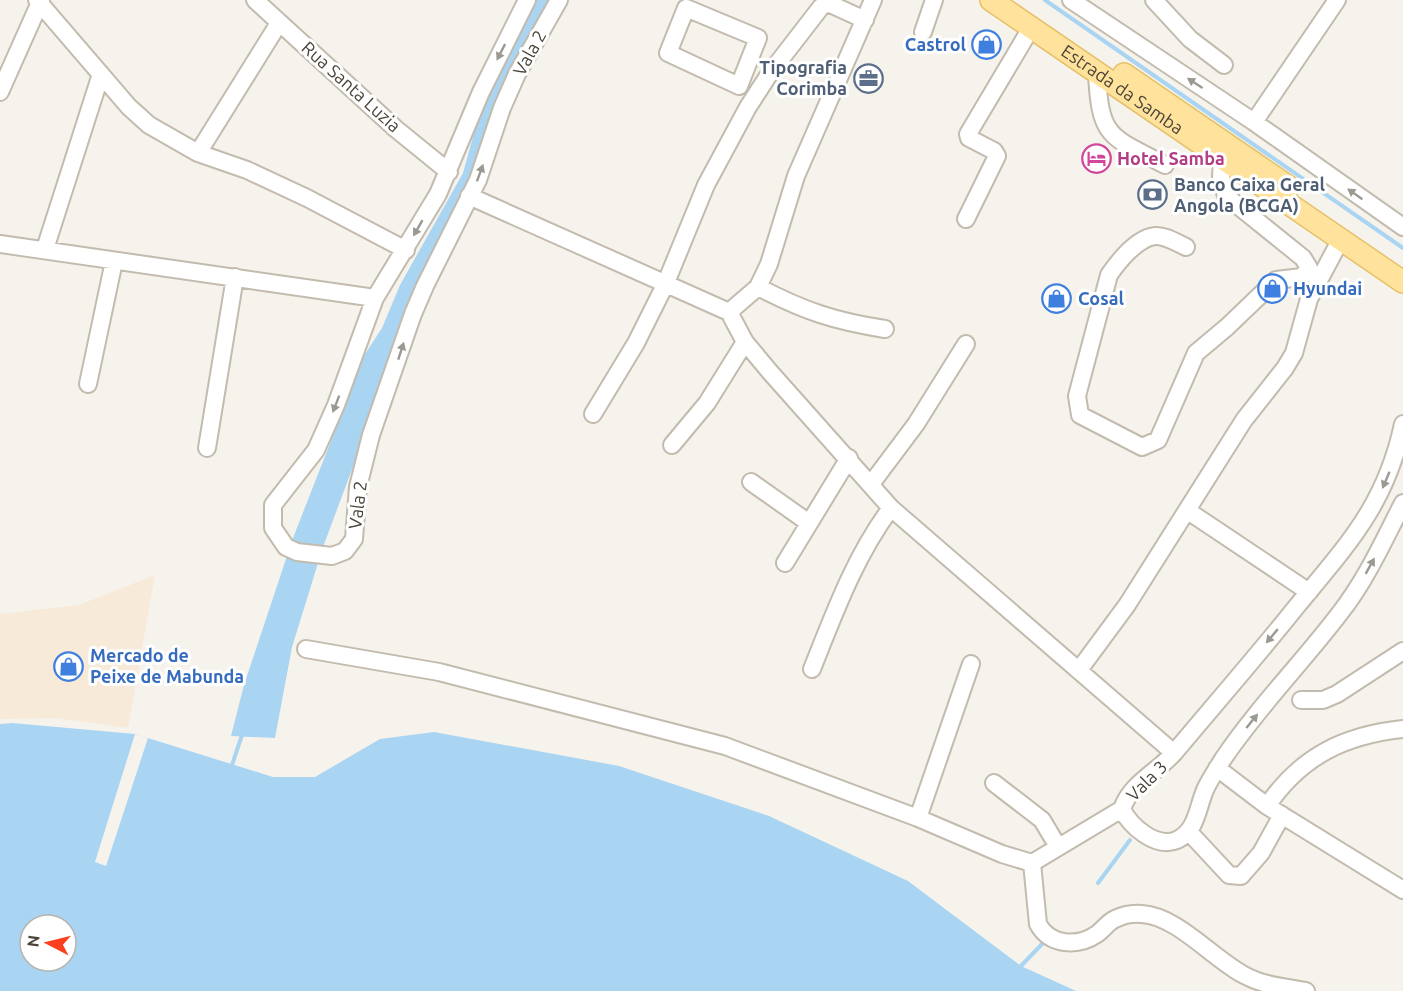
<svg xmlns="http://www.w3.org/2000/svg" width="1403" height="991" font-family="Ubuntu,sans-serif">
<rect width="100%" height="100%" fill="#f6f3ec"/>
<!-- commercial -->
<path fill="#f7ead8" d="M155,575l-27,153 -72,-10 -56,1v-105l79,-9z"/>
<!-- water -->
<path fill="#a9d4f2" fill-rule="evenodd" d="M535,0h16l-75,177 -79,156 -6,32 -68,182 -31,100 -17,91 -44,-2 13,-51 49,-147 72,-184 17,-26 18,-43 63,-112 20,-73z
M12,723l123,11 138,43h42l65,-38 54,-7 185,34 150,50 139,65 113,85 55,25h-1076v-267zM30,925h36v36h-36z"/>
<!-- pier -->
<path fill="#f6f3ec" d="M135,734l13,4 -42,128 -11,-4z"/>
<g fill="none" stroke-linecap="round" stroke-linejoin="round">
<!-- stream -->
<path stroke="#a9d4f2" stroke-width="4" d="M1045,0l358,248
M232,765l11,-33
M1098,883l32,-43
M1021,966l21,-22"/>
<defs>
<path id="minor" d="M37,0l92,107 20,18 49,28 49,17 60,28 99,52
M255,0l141,129 53,43
M527,0l-46,92 -43,102 -63,104 -39,107 -20,45 -43,55v23l13,19 11,5 35,4 13,-5 9,-12 4,-52 13,-52 42,-121 12,-28 53,-106 24,-72 15,-34 42,-74
M1071,0l183,122 149,105
M1154,0l36,39 34,26
M686,8l72,30 -19,48 -71,-33z
M923,32l11,-32
M1097,73c3,66 13,63 68,92
M0,92l41,-92
M1254,122l83,-122
M198,153l81,-130
M469,196l260,116 16,30 25,30 121,136 283,245
M966,219l31,-63 -3,-5 -25,-13 -1,-4 63,-106
M0,244l375,54
M1186,247c-9,-4 -21,-12 -31,-11 -18,2 -37,26 -46,39l-32,121 3,19 62,32 16,-7 38,-87 31,-26 49,-47 26,-3 7,-9 -6,-10 -77,-62 -5,-19 1,-18
M45,249l56,-175
M758,287c46,24 76,34 127,42
M729,312l29,-25 11,-23 27,-88 77,-176
M88,384l26,-123
M593,414l43,-71 29,-58 41,-100 42,-78 22,-34 51,-66 7,-4 37,17
M1403,424c-17,81 -56,121 -106,182 -40,50 -82,98 -123,147 -17,19 -44,31 -52,56 8,17 34,40 55,31 20,-10 20,-31 28,-50 5,-11 12,-21 18,-31 35,-52 79,-96 117,-146 26,-33 44,-73 63,-110
M672,445l35,-42 38,-61
M207,448l28,-171
M751,482l58,41
M871,484l45,-60 50,-80
M1188,511l121,81
M785,563l64,-105
M306,649l133,23 286,74 193,72 84,36 30,9 6,61c12,22 40,23 59,10 7,-5 11,-12 18,-15 8,-4 18,-6 27,-5 35,2 70,44 102,61 20,11 41,12 62,16
M812,669c22,-55 43,-113 79,-161
M1079,670l48,-65 117,-185 41,-52 9,-15 15,-54 32,-60
M1301,700h22l14,-6 66,-43
M1217,768l50,38 136,84
M994,783l48,37 15,25
M1267,806c34,-50 78,-71 136,-77
M918,818l53,-154
M1189,832l40,43 12,1 20,-23 21,-38
M1032,863l90,-54"/>
<g id="major">
<path id="s1" d="M991,0l412,282"/>
<path d="M1124,74l165,113"/>
</g>
</defs>
<!-- minor casing -->
<use href="#minor" stroke="#c2bbae" stroke-width="20"/>
<!-- major casing -->
<use href="#major" stroke="#e6c16a" stroke-width="24"/>
<!-- minor -->
<use href="#minor" stroke="#fff" stroke-width="16"/>
<!-- major -->
<use href="#major" stroke="#ffe39c" stroke-width="21"/>
</g>
<!-- one-way arrows -->
<defs><path id="oneway-solid" d="M-6-.8H1V-3.2L6.5 0L1 3.2V.8H-6Z" transform="scale(1.5)"/></defs>
<g fill="#9c9892">
<use href="#oneway-solid" transform="translate(501 52) rotate(117)"/>
<use href="#oneway-solid" transform="translate(1195 83) rotate(-147)"/>
<use href="#oneway-solid" transform="translate(480 173) rotate(-70)"/>
<use href="#oneway-solid" transform="translate(1355 194) rotate(-145)"/>
<use href="#oneway-solid" transform="translate(418 228) rotate(120)"/>
<use href="#oneway-solid" transform="translate(401 351) rotate(-72)"/>
<use href="#oneway-solid" transform="translate(336 404) rotate(111)"/>
<use href="#oneway-solid" transform="translate(1386 480) rotate(113)"/>
<use href="#oneway-solid" transform="translate(1370 566) rotate(-61)"/>
<use href="#oneway-solid" transform="translate(1272 636) rotate(130)"/>
<use href="#oneway-solid" transform="translate(1252 721) rotate(-51)"/>
</g>
<!-- icons -->
<defs>
<symbol id="shop-ring" viewBox="-11 -11 22 22"><circle r="9.5" fill="#fff" stroke="#3f7fe0" stroke-width="1.5"/><path d="M-5-2.5h2.3a2.7 3.5 0 0 1 5.4 0H5L5.5 6h-11ZM-1.5-2.5h3a1.5 2.3 0 0 0-3 0Z" fill="#3f7fe0"/></symbol>
<symbol id="office-ring" viewBox="-11 -11 22 22"><circle r="9.5" fill="#fff" stroke="#5c6f8a" stroke-width="1.5"/><path d="M-6-3h4V-5.5h4V-3h4V5H-6ZM-1-4.5V-3h2v-1.5ZM-6 0V1H6V0Z" fill="#5c6f8a"/></symbol>
<symbol id="hotel-ring" viewBox="-11 -11 22 22"><circle r="9.5" fill="#fff" stroke="#d1479c" stroke-width="1.5"/><path d="M-6-4.5h1.5V1H6V5H4.5V3h-9V5H-6ZM-4 0a1.8 1.8 0 1 1 3.6 0ZM.5 0V-2.5h3Q6-2.5 6 0Z" fill="#d1479c"/></symbol>
<symbol id="bank-ring" viewBox="-11 -11 22 22"><circle r="9.5" fill="#fff" stroke="#5c6f8a" stroke-width="1.5"/><path d="M-6-4H6V4H-6ZM0-2.3a2.3 2.3 0 1 0 0 4.6a2.3 2.3 0 1 0 0-4.6Z" fill="#5c6f8a"/></symbol>
</defs>
<g fill-rule="evenodd">
<use href="#shop-ring" x="970" y="28" width="33" height="33"/>
<use href="#office-ring" x="852" y="62" width="33" height="33"/>
<use href="#hotel-ring" x="1080" y="142" width="33" height="33"/>
<use href="#bank-ring" x="1136" y="178" width="33" height="33"/>
<use href="#shop-ring" x="1256" y="272" width="33" height="33"/>
<use href="#shop-ring" x="1040" y="282" width="33" height="33"/>
<use href="#shop-ring" x="52" y="650" width="33" height="33"/>
</g>
<g text-anchor="middle" stroke-width="6" stroke-linejoin="round" paint-order="stroke">
<!-- shop labels -->
<g font-size="18" font-weight="bold" fill="#366cbe" stroke="#fff" text-anchor="start">
<text x="966" y="51" text-anchor="end">Castrol</text>
<text x="1293" y="295">Hyundai</text>
<text x="1078" y="305">Cosal</text>
<text x="90" y="662">Mercado de<tspan x="90" dy="21">Peixe de Mabunda</tspan></text>
</g>
<!-- street labels -->
<g font-size="18" fill="#4b4439" stroke="#fff">
<text transform="translate(530 53) rotate(-61)" y="6">Vala 2</text>
<text transform="translate(351 87) rotate(42)" y="6">Rua Santa Luzia</text>
<text dy="6" stroke="none"><textPath href="#s1" startOffset="159">Estrada da Samba</textPath></text>
<text transform="translate(358 505) rotate(-83)" y="6">Vala 2</text>
<text transform="translate(1147 781) rotate(-45)" y="6">Vala 3</text>
</g>
<!-- service labels -->
<g font-size="18" font-weight="bold" fill="#4e5e75" stroke="#fff" text-anchor="end">
<text x="847" y="74">Tipografia<tspan x="847" dy="21">Corimba</tspan></text>
<text x="1174" y="191" text-anchor="start">Banco Caixa Geral<tspan x="1174" dy="21">Angola (BCGA)</tspan></text>
</g>
<!-- hotel labels -->
<g font-size="18" font-weight="bold" fill="#b23c85" stroke="#fff" text-anchor="start">
<text x="1117" y="165">Hotel Samba</text>
</g>
</g>
<!-- north arrow -->
<g transform="translate(48 943) rotate(277)"><circle r="28" fill="#ffffff" stroke="#b7b4b0" stroke-width="1.5"/>
<path d="M0-4.5L10 22L0 15L-10 22Z" fill="#fc3f1d"/>
<text y="-9" font-size="16" font-weight="bold" text-anchor="middle" fill="#4b4439">N</text>
</g>
</svg>
